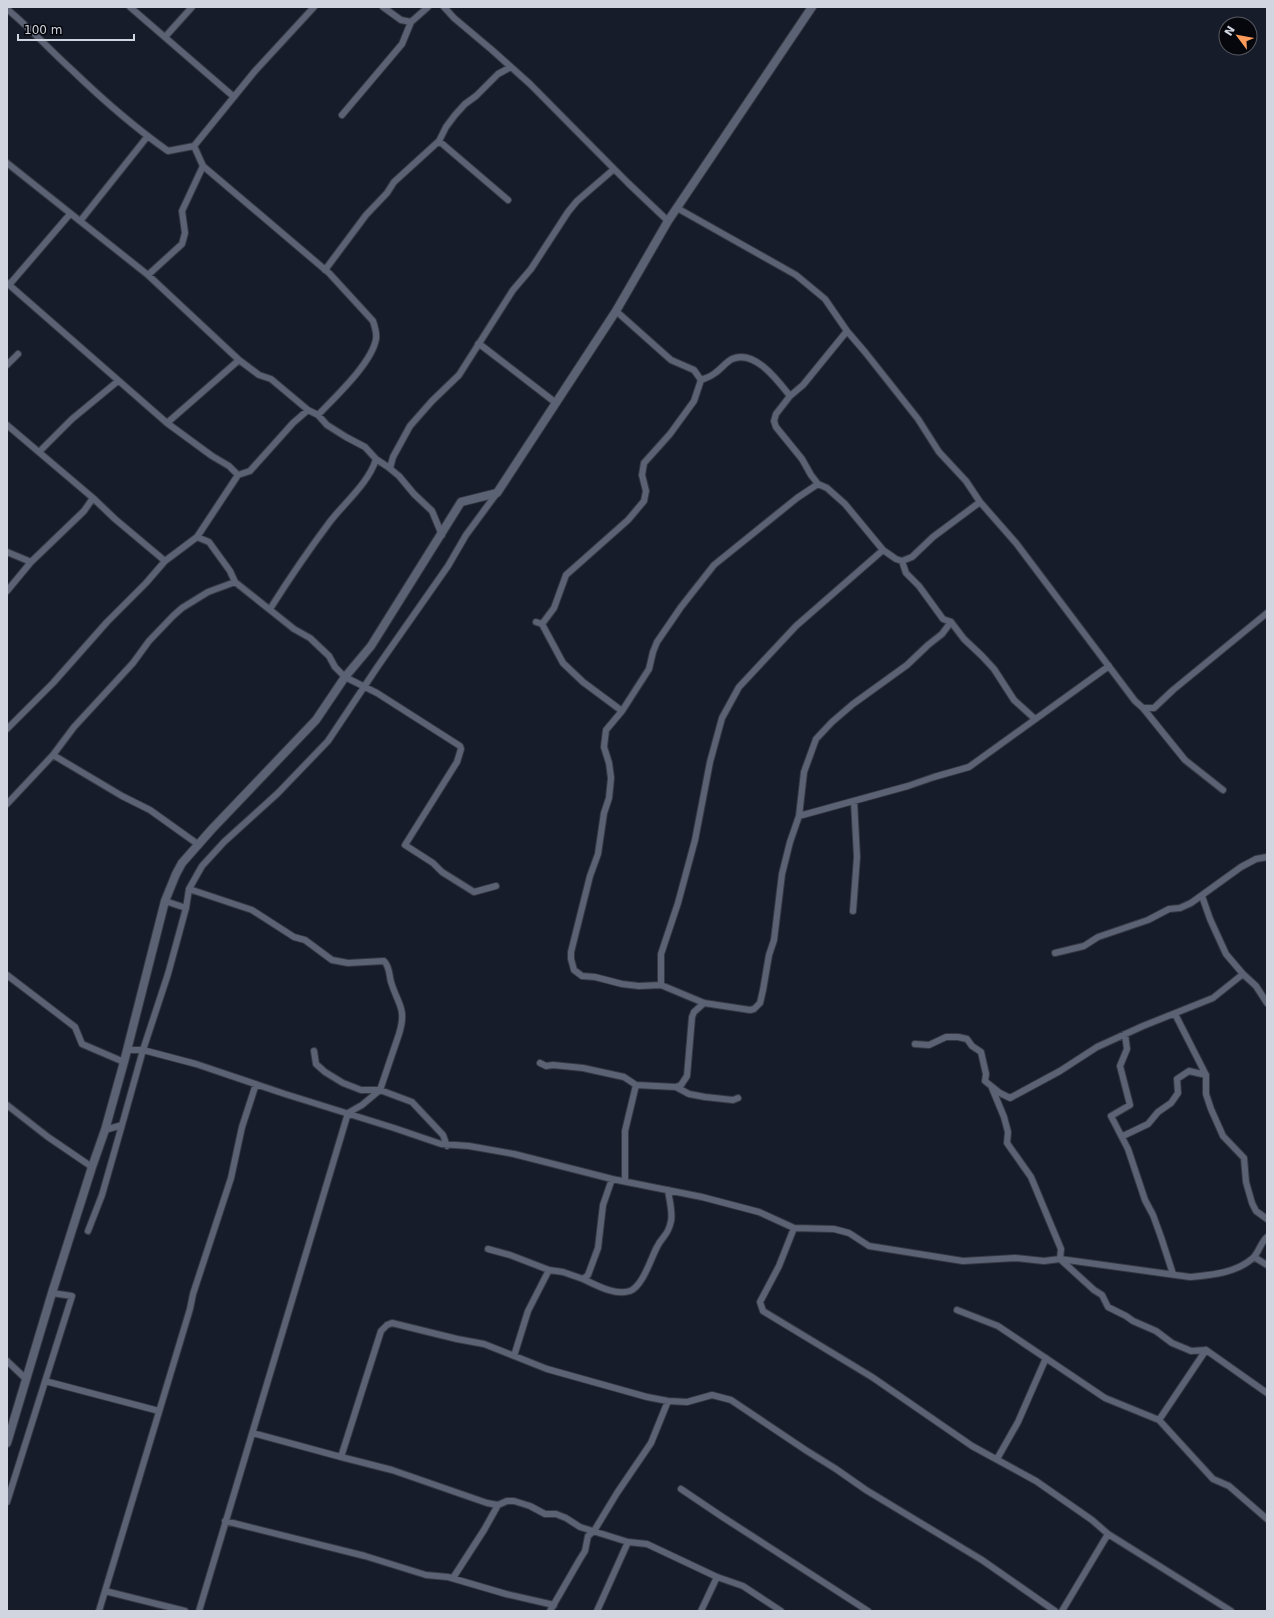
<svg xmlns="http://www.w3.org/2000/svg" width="1274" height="1618" font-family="'DejaVu Sans',sans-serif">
<rect width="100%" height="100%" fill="#161c2a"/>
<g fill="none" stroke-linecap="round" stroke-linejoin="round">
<defs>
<path id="minor" d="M130,7l104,90
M383,7l18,13 10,2
M444,7l10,11 38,32 38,34 98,99 40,38
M7,9c23,19 43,41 65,61 30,29 62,57 96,81l26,-5 61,-75 59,-64
M165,37l27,-30
M342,115l60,-71 9,-22 17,-15
M439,141l69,59
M194,146l9,20 126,107 44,48c2,6 4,12 3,18 -4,24 -41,58 -58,76
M7,163l141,112 91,85 20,15 12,4 37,31 10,5 9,10 19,12 19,10 11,12 12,8 11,9 15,18 18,17 10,24
M677,208l119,67 29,24 22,32 18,21 53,67 21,33 27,29 14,21 36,41 119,158 8,7 42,52 38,30
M81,220l66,-83
M325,270l41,-55 21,-22 7,-11 45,-41 7,-14 9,-12 10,-11 11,-8 22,-22 13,-7
M148,275l34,-31 3,-11 -3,-22 21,-45
M7,283l160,140 45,33 17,10 9,9 12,-4 43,-48 15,-13
M9,285l61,-71
M847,331l-44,54 -13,11 -14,18 -2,7 2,6 26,32 9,16 7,9 9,4 18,16 38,46 13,9 6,2 10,-4 21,-20 47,-35
M478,344l4,2 74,57
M7,365l11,-11
M701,380c5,-2 11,-4 14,-7 6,-4 11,-11 17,-14 23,-10 46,22 58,37
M167,423l72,-63
M7,425l86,73 22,21 50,42 32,-24 12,5 21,29 5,11 59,47 16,9 19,18 6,11 10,10 32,16 83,53 1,3 -4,13 -52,83 28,18 9,9 32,20 22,-6
M39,452l33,-33 46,-38
M390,468l3,-11 17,-31 22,-25 27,-26 54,-85 18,-21 37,-57 9,-11 37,-32
M818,484l-21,14 -83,67 -33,42 -24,35 -4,10 -4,17 -27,42 -16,19 -2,17 5,16 2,15 -2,20 -5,15 -6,41 -8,22 -19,76v7l3,11 8,6 13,1 27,7 17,2 22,-1v-31l17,-51 17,-63 15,-78 12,-44 17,-31 57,-61 87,-76
M197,537l41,-62
M7,552l24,10
M902,561l4,12 13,13 24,33 8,3 13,17 18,17 12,13 20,31 21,19
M7,591l24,-29 53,-51 9,-13
M270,609c19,-30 38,-58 59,-86 14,-19 40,-40 47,-64
M536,622l6,2 21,39 20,19 39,29
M542,624l12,-16 12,-33 62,-55 16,-19 2,-10 -4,-16 2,-12 26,-29 24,-33 7,-21 -7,-10 -23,-10 -55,-49
M1143,708h11l19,-18 94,-77
M7,729l46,-46 54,-61 39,-39 19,-22
M53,755l69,41 28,14 49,35
M7,804l46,-49 21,-28 59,-64 16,-22 24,-25 9,-8 26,-16 27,-10
M799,816l109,-30 26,-9 35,-10 140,-101
M189,889l13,-23 22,-24 54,-49 50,-52 50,-75 70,-100 18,-31 31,-42
M1202,896l8,23 16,35 17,20 13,12 11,17
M186,908l3,-19 63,21 42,27 11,3 27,20 16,3 36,-2c6,6 5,14 7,21 7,23 16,26 8,52l-19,56 -18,15 -14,8 -149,498
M853,911l4,-54 -3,-56
M1055,953l29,-7 14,-9 50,-17 21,-11 11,-1 11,-5 50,-36 15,-8 11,-2
M7,975l68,52 7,17 42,18
M661,985l43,18 46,7 4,-1 6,-6 3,-13 6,-35 5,-15 8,-66 8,-32 9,-26 5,-44 12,-33 16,-17 21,-18 54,-39 21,-20 14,-11 9,-12
M1175,1014l31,61v19l5,15 12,27 21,22 2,24 6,21 4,8 11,8
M1125,1034l2,15 -7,17 10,39 -19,11 17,33 17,51 8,15 8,22 12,37
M915,1044l14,1 17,-8h12l9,2 5,7 9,6 5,22 -1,7 15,12 10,5 50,-27 37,-24 46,-21 70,-28 30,-24
M127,1050h16l53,14 89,30 109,34 47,16 28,2 45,8 98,25 90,18 57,15 35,16 40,1 15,4 20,13 94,15 52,-3 29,3 16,-2 130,18c22,-2 46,-4 63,-19 6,-6 8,-16 14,-21
M314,1051l2,13 9,8 18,11 18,7h19l32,12 31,33 4,11
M540,1063l6,3 7,-1 30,3 41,9 12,8 40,2 13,7 16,3 28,3 5,-2
M676,1087l5,-2 6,-9 5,-59 2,-5 10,-9
M992,1088l12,29 4,15 -1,11 24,34 30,72 -1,10 34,31 8,5 6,12 18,9 7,5 23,10 16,12 12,5 7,3 15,-1
M7,1105l41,32 44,30
M105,1130l17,-5 21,-75 25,-76 18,-66 -21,-7
M1123,1136l25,-12 10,-12 13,-9 7,-10 -1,-14 12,-8 17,4
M625,1181v-50l11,-46
M794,1228l-15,38 -19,36 3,9 109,66 100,69 64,35 56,39 16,14 123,77
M88,1231l14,-36 20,-70
M488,1249l22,6 39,15 14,2 20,7 5,-4 10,-27 5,-43 9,-26
M1254,1257l13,8
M583,1279c13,6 32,17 47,12 13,-5 21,-33 27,-44 6,-12 11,-11 14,-26 2,-9 -2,-22 -3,-31
M957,1310l41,16 107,72 54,22 54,59 16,7 38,33
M514,1356l14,-45 21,-41
M7,1361l19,18
M45,1381l114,30
M1159,1420l47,-70 61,43
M253,1433l88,24 40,-126 6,-6 5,-2 65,16 27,5 63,25 100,28 21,4 19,1 25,-7 19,5 76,51 29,18 30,21 116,70 73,51
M341,1457l51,13 95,33 11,2 9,-4h7l16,5 15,8h11l10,4 14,9 48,15 19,2 70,33 26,9 38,25
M997,1459l21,-37 28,-64
M681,1489l40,27 147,95
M7,1502l65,-206 -20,-3
M225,1521l140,35 61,19 22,2 58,17 48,11
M453,1578l31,-48 14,-25
M105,1591l80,20
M99,1611l91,-302 3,-15 38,-116 11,-51 14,-43
M550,1611l30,-52 5,-8 3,-15 6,-5 23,-38 34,-50 17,-42
M597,1611l31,-69
M701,1611l16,-34
M1062,1611l46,-77"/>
<path id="tertiary" d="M7,1443l45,-150 40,-126 13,-37 19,-68 41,-161 11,-27 6,-11 30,-34 104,-109 29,-43 26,-31 90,-144 36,-9 119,-182 52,-90 144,-214"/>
</defs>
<!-- minor casing -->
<use href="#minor" stroke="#343843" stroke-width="8"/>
<!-- tertiary casing -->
<use href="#tertiary" stroke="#343843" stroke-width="10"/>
<!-- minor -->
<use href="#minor" stroke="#5b6273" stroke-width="6"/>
<!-- tertiary -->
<use href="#tertiary" stroke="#5b6273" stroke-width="8"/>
</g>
<!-- border -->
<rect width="1274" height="1618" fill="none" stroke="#d1d5df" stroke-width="16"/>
<!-- north arrow -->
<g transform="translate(1238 36) rotate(302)"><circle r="19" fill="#05070c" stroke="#575960"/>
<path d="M0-3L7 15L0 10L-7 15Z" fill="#ff9b5b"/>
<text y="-6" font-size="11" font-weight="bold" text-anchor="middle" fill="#d1d5df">N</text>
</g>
<!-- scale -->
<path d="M18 34v6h116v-6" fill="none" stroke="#d1d5df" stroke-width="2"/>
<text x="24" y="34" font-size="12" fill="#d1d5df" stroke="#05070c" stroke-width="3" paint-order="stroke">100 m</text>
</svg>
